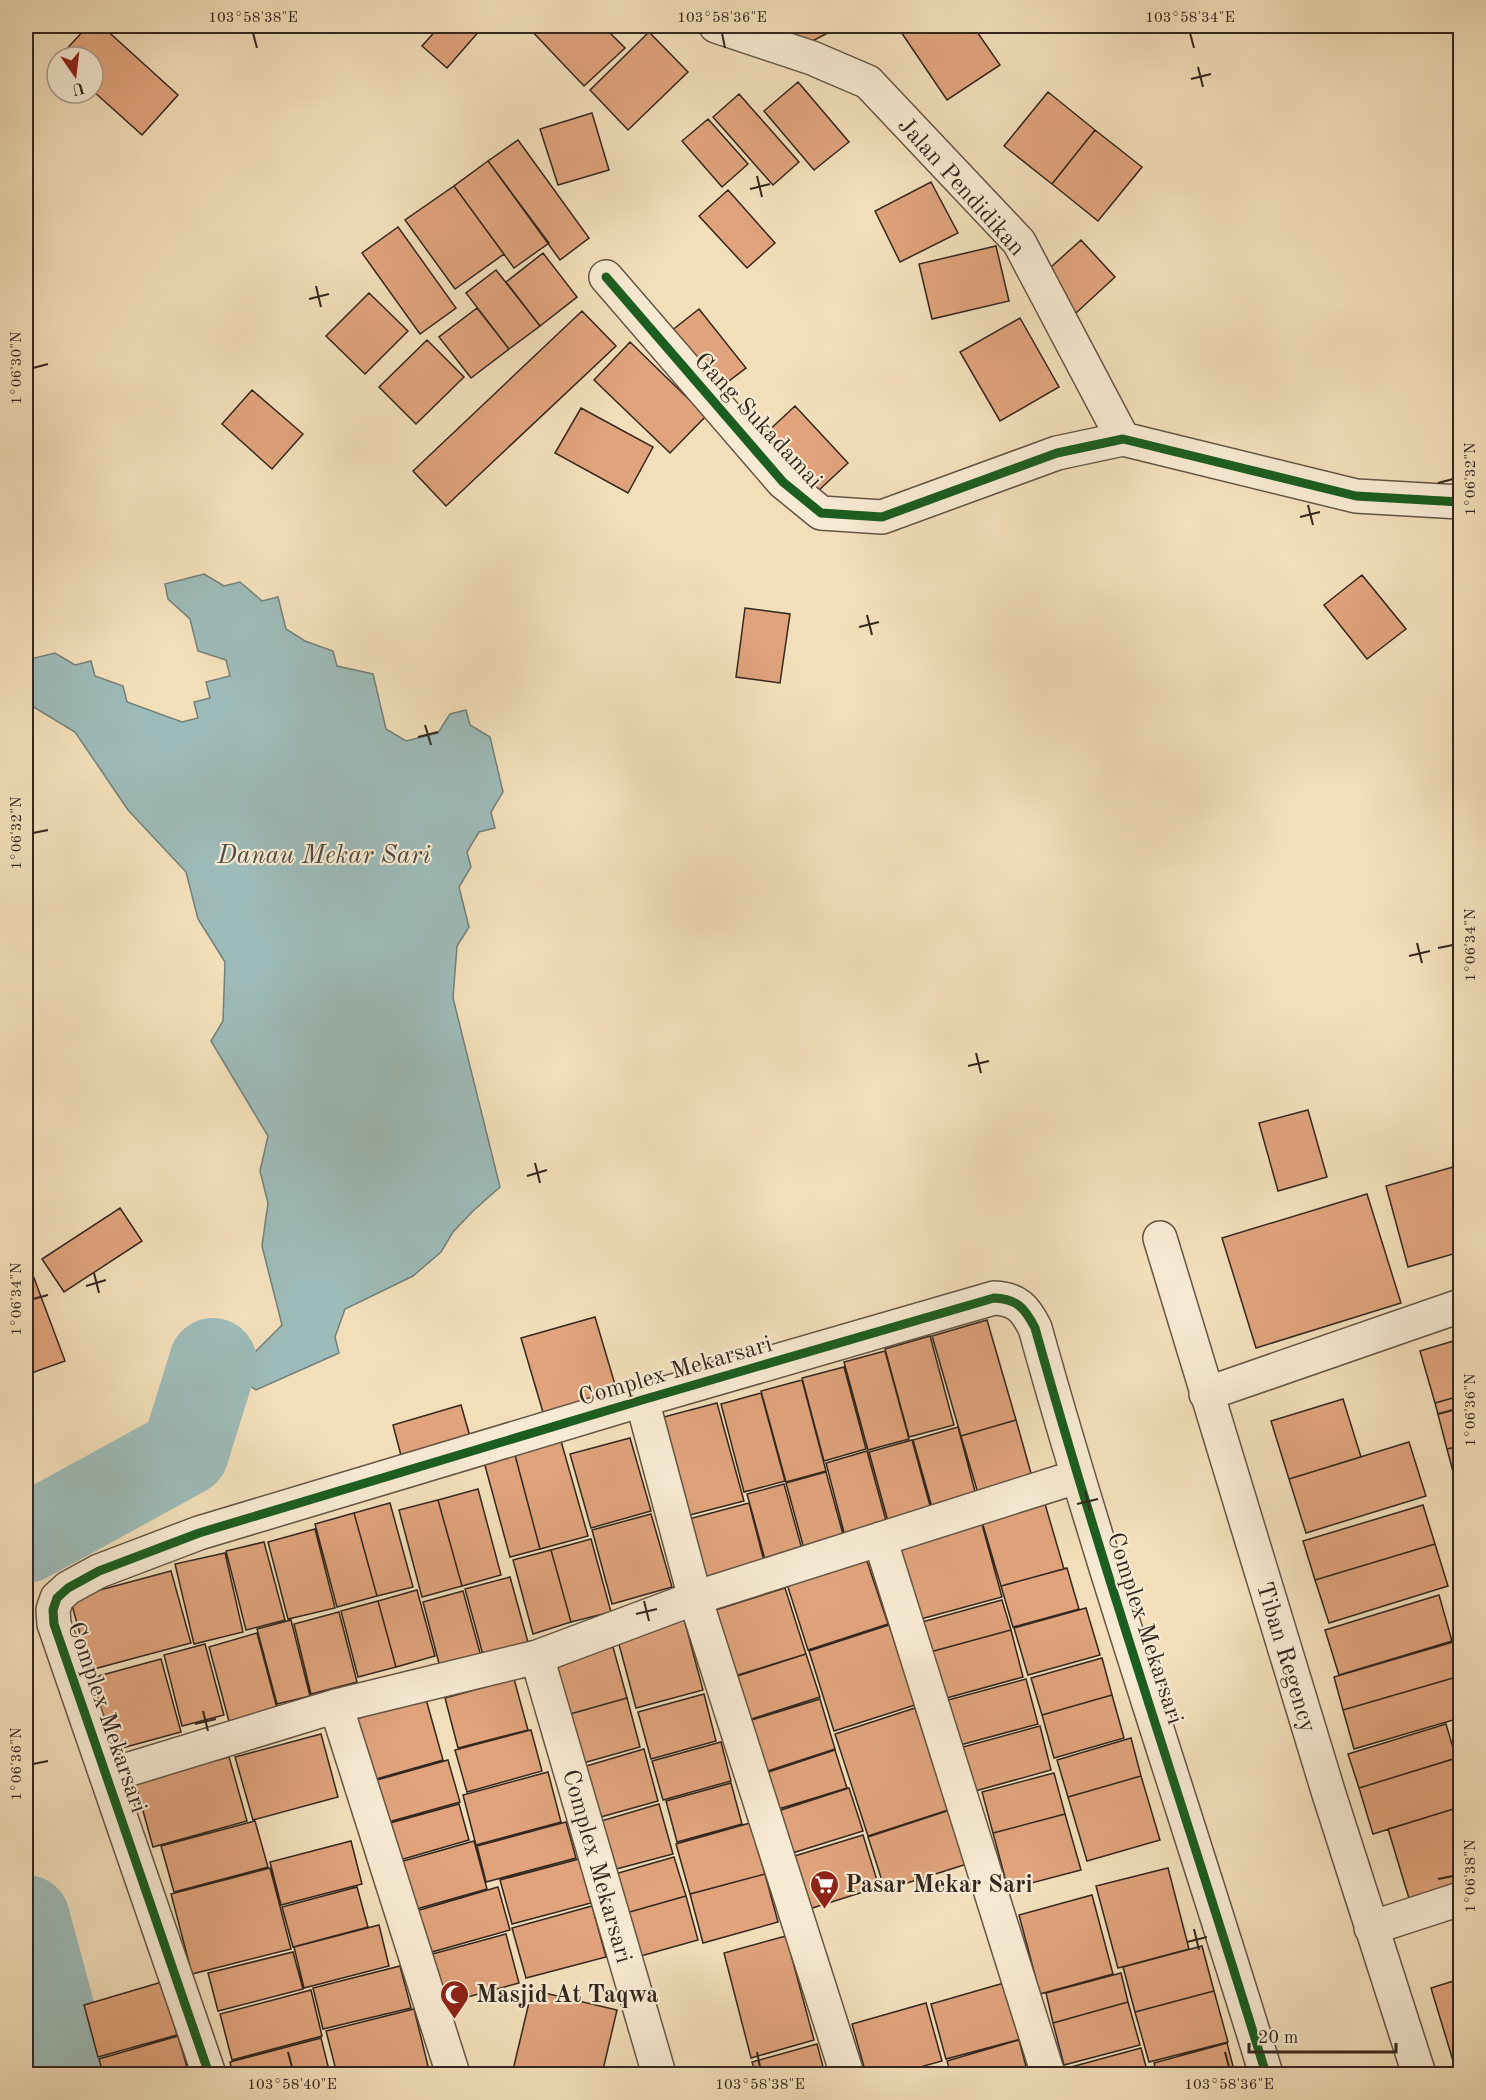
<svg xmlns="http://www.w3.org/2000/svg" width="1486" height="2100" font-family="'Old Standard TT',serif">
<rect width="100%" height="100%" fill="#f2dfba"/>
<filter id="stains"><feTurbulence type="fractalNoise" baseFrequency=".00333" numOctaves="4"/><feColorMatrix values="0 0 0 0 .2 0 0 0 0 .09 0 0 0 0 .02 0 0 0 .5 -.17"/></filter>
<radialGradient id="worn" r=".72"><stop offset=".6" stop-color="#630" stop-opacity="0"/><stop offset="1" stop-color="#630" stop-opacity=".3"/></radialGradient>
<!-- water -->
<path fill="#9dbbb8" stroke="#73807a" stroke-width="1.5" d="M204,574l20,12 16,-4 22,19 16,-4 8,32 19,12 28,10 4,15 36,8 13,55 20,12 32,-8 12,-19 16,-4 4,15 20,12 13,55 -12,20 4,16 -16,4 -12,20 4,15 -12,20 10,40 -12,19 -4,52 47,189 -27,24 -20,21 -12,20 -28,24 -68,33 -10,28 4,16 -83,37 -43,-28 35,-3 34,-34 -20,-79 6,-43 -8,-32 8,-35 -57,-95 12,-20 2,-59 -27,-43 -12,-47 -58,-62 -53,-78 -40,-24 -9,-11v-37l29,-7 20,12 16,-4 4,15 28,10 4,16 55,20 16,-4 -4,-16 16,-4 -4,-16 24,-6 -4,-16 -28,-9 -8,-32 -22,-20 -3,-15z"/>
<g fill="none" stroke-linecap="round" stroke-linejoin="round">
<!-- river -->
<path stroke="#9dbbb8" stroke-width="88" d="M26,1539l159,-87 28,-90
M26,1919l42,155"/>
</g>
<!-- building -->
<path fill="#e0a37c" stroke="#34271e" stroke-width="1.5" d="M88,26h14l76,69 -36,40 -49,-44v-34h-34z
M440,26h37l4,3 -34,39 -25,-22z
M527,26h76l22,22 -41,38z
M789,26h52l-40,21z
M905,26h68l27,39 -53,35 -48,-71z
M649,32l39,40 -60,58 -38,-40z
M798,82l51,60 -35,28 -50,-59z
M1048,92l47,38 -43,54 -48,-38z
M739,94l60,68 -26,23 -60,-68z
M592,113l17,57 -51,15 -18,-56z
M708,119l40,45 -26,23 -40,-46z
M1095,130l47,37 -44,54 -46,-37z
M518,140l71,98 -29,22 -72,-99z
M488,161l61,82 -35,25 -60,-82z
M931,182l27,51 -58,29 -25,-51z
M454,186l50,68 -49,35 -50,-69z
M728,190l47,53 -28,25 -48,-52z
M398,227l58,81 -36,26 -58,-81z
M1081,240l34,37 -39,36 -35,-37z
M996,246l13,55 -77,18 -13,-55z
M543,253l34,44 -37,29 -34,-44z
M496,270l44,56 -31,23 -43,-56z
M369,293l39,38 -43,43 -39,-38z
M477,308l32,41 -38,29 -32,-41z
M699,309l47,59 -33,25 -47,-58z
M582,311l34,35 -170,160 -33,-35z
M1020,318l39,69 -59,34 -40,-69z
M427,340l37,37 -48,47 -37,-37z
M630,342l76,74 -36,37 -76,-73z
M252,390l51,44 -31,35 -50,-45z
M795,406l53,57 -30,28 -54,-56z
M581,408l72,39 -25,46 -73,-40z
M1362,575l44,54 -39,30 -43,-54z
M745,608l45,6 -10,69 -44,-6z
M1308,1110l19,67 -49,14 -19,-68z
M1460,1165v87l-52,15 -22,-81z
M1367,1194l34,109 -145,45 -34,-110z
M120,1208l22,33 -78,51 -22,-33z
M34,1278l31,83 -39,14v-94z
M595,1317l24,81 -74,21 -24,-81z
M987,1320l29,100 -55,16 -29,-100z
M930,1336l24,89 -45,12 -24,-88z
M1460,1339v57l-25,7 -15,-52z
M885,1351l24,88 -41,11 -24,-88z
M844,1367l22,82 -42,12 -22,-83z
M802,1380l24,91 -40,11 -25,-91z
M761,1393l24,88 -41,11 -23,-88z
M1460,1396v50l-13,3 -12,-46z
M1343,1399l18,58 -72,22 -18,-58z
M717,1403l27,98 -62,16 -26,-98z
M461,1405l12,42 -69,20 -11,-42z
M1016,1420l18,64 -54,16 -19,-64z
M958,1427l19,72 -44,12 -20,-71z
M630,1438l21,73 -60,17 -21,-74z
M912,1440l20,73 -43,12 -20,-73z
M561,1441l27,95 -48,13 -25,-94z
M1409,1442l17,54 -120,37 -17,-54z
M1460,1446v52l-13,-49z
M867,1451l21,77 -42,12 -20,-77z
M515,1455l25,94 -30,8 -26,-95z
M826,1472l18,66 -40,11 -18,-66z
M784,1484l19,69 -37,10 -19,-69z
M478,1489l23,86 -39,11 -24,-86z
M1043,1497l21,72 -63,17 -21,-71z
M438,1500l24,86 -40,11 -23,-87z
M390,1503l23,84 -36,9 -23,-83z
M749,1503l16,62 -64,18 -16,-63z
M1423,1505l12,39 -120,36 -12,-39z
M354,1513l23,83 -40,11 -22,-83z
M651,1514l21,73 -60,17 -20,-74z
M981,1521l21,76 -85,23 -20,-76z
M1460,1522v17l-4,-16z
M315,1529l20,79 -47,11 -20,-77z
M591,1539l20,73 -40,10 -20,-72z
M264,1542l21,78 -39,10 -20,-79z
M1435,1544l13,42 -119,37 -14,-43z
M551,1550l20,72 -38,12 -20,-74z
M225,1553l18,79 -49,12 -19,-80z
M865,1555l23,69 -80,26 -22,-69z
M1067,1568l12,41 -66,18 -12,-41z
M171,1571l20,72 -101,27 -20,-72z
M510,1577l21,76 -45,13 -21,-77z
M785,1588l21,66 -78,24 -22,-65z
M417,1590l18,66 -39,11 -18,-66z
M463,1591l19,69 -41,11 -18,-69z
M1439,1595l13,46 -113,34 -14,-45z
M1002,1600l9,30 -81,22 -8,-30z
M378,1601l18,66 -38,10 -17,-66z
M1086,1608l14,47 -72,20 -14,-47z
M339,1612l18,70 -46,12 -17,-70z
M683,1615l20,75 -67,18 -20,-75z
M291,1620l19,76 -33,8 -20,-75z
M889,1625l26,80 -81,26 -25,-80z
M1011,1630l12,47 -80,22 -13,-47z
M257,1633l21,79 -48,13 -21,-78z
M1460,1640v36l-117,34 -9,-33z
M205,1644l19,71 -42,11 -18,-71z
M613,1647l14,51 -64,18 -14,-52z
M806,1654l14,43 -78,25 -14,-43z
M1102,1658l10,37 -70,20 -11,-37z
M161,1659l20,73 -70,19 -20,-73z
M1460,1676v42l-106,31 -11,-39z
M514,1679l14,51 -70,18 -13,-50z
M1026,1679l12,45 -78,21 -12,-45z
M704,1694l12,47 -65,18 -13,-47z
M1112,1695l12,43 -70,20 -12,-43z
M627,1698l13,49 -64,18 -13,-49z
M426,1699l17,61 -74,21 -17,-61z
M820,1699l15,50 -77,25 -16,-51z
M915,1708l33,102 -80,26 -33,-102z
M1446,1724l10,34 -97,30 -11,-34z
M1040,1726l11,44 -76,21 -12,-44z
M531,1730l11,41 -75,21 -12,-42z
M321,1734l17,63 -85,23 -18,-63z
M1131,1738l10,38 -73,21 -11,-37z
M721,1742l10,39 -68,19 -11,-39z
M644,1749l14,52 -68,19 -14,-51z
M835,1750l12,38 -75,23 -12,-36z
M229,1757l18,64 -94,26 -18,-65z
M1460,1757v50l-87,27 -14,-46z
M448,1760l12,42 -79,22 -11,-42z
M548,1772l13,50 -85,23 -13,-50z
M1054,1773l11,41 -72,19 -11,-41z
M1141,1776l19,64 -73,21 -19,-64z
M731,1783l11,41 -65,18 -11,-41z
M849,1788l14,43 -77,24 -14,-42z
M459,1804l10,36 -76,22 -10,-37z
M659,1804l14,50 -68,18 -14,-48z
M1460,1807v83l-49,15 -23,-76z
M950,1810l17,54 -82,26 -17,-53z
M1065,1814l16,56 -73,19 -15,-56z
M255,1821l13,46 -94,25 -13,-46z
M566,1822l10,36 -90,24 -9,-36z
M750,1823l15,51 -75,20 -14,-50z
M863,1835l16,52 -73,23 -18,-52z
M351,1841l11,43 -81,21 -11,-43z
M474,1841l13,48 -81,23 -13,-48z
M674,1857l12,39 -67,19 -11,-39z
M579,1859l12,44 -79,21 -12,-44z
M270,1868l21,81 -99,25 -21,-80z
M1168,1868l21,81 -71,19 -22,-82z
M765,1874l13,48 -75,21 -13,-49z
M357,1887l11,40 -75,20 -11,-40z
M498,1887l12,43 -85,24 -12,-42z
M1092,1895l21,79 -73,20 -21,-79z
M686,1896l12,44 -68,19 -11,-44z
M592,1906l14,51 -80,21 -14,-50z
M379,1925l10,41 -85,22 -10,-41z
M506,1934l13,49 -81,22 -13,-49z
M786,1936l28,104 -63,18 -27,-105z
M1202,1946l12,45 -79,21 -12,-45z
M293,1952l10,37 -85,22 -10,-38z
M400,1966l11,42 -88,21 -10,-41z
M1121,1973l7,29 -75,21 -7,-30z
M1460,1979v95h-3l-26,-86z
M162,1982l15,53 -79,22 -14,-52z
M1004,1983l17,56 -75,20 -15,-55z
M311,1990l11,46 -90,24 -12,-46z
M532,1990l85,20 -15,64h-90z
M1214,1991l14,51 -79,20 -14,-50z
M1128,2002l12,43 -76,20 -11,-42z
M926,2003l16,58 -47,13h-29l-14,-50z
M414,2009l16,65h-93l-11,-43z
M178,2036l11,38h-86l-4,-15z
M321,2038l9,36h-97l-3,-12z
M1019,2040l9,34h-77l-4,-13z
M1227,2043l8,31h-78l-3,-11z
M817,2044l8,30h-69l-4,-12z
M1141,2048l7,26h-75l-2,-7z
M750,2068l2,6h-26z
M944,2068l2,6h-24z"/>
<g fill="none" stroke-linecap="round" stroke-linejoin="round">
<defs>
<path id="minor" d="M716,26l96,32 56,24 151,160 104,197
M606,277l177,205 38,31 61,4 175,-64 66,-14 233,57 104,6
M1160,1238l168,553 91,283
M1206,1394l254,-88
M642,1400l53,198 152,476
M880,1539l168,535
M537,1657l122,417
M336,1706l117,368
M107,1776l229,-70 201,-49 158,-59 381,-121
M1371,1928l89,-29
M209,2074l-155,-450 -1,-14 4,-12 11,-10 31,-17 100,-38 443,-133 352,-102c23,1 31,10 41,30 70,251 155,497 231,746"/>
</defs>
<!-- minor casing -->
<use href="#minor" stroke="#645545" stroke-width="36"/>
<!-- minor -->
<use href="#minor" stroke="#f7ead2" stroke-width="33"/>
<defs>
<path id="cycleway" d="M606,277l177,205 38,31 61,4 175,-64 66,-14 233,57 104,6
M209,2074l-155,-450 -1,-14 4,-12 11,-10 31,-17 100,-38 443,-133 352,-102c23,1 31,10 41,30 70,251 155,497 231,746"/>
</defs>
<!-- cycleway casing -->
<use href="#cycleway" stroke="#f7ead2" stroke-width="13"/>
<!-- cycleway -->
<use href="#cycleway" stroke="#1b5e20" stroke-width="9"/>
</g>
<!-- ticks -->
<path fill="none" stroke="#34271e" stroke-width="2" d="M253,33l4,15M722,33l3,15M1190,33l4,15M1198,67l5,20M1191,79l20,-5M757,176l5,21M750,189l20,-5M316,286l5,21M309,299l20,-5M33,368l15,-4M1438,483l15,-4M1308,505l5,20M1300,517l20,-5M867,615l5,20M859,627l20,-5M425,725l6,20M418,737l20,-5M33,833l15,-3M1417,943l5,20M1438,948l15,-3M1409,956l21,-5M976,1053l5,20M968,1066l21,-5M535,1163l5,20M527,1176l20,-6M94,1273l5,20M86,1286l20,-6M33,1299l15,-4M1438,1414l15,-4M1085,1491l5,20M1077,1504l21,-5M644,1601l5,20M636,1614l21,-5M203,1711l5,20M195,1724l21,-5M33,1764l15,-3M1438,1879l15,-3M1194,1929l5,21M1187,1942l20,-5M288,2052l4,15M757,2052l3,15M1225,2052l4,15"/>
<!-- icons -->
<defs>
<symbol id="supermarket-pin" viewBox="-11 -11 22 30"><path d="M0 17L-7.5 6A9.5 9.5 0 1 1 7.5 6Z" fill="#8f2418" stroke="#f7ead2"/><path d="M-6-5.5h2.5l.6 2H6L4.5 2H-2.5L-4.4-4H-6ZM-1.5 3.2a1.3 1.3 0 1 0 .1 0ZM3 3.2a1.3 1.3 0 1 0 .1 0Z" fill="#fff"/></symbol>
<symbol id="mosque-pin" viewBox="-11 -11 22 30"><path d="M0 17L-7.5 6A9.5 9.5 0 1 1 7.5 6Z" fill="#8f2418" stroke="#f7ead2"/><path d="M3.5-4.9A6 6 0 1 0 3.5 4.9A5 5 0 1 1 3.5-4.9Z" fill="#fff"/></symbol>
</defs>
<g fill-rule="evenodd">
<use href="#supermarket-pin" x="808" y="1868" width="33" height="45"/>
<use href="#mosque-pin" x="438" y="1978" width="33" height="45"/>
</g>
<g text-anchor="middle" stroke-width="4.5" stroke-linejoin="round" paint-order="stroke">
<!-- street labels -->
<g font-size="24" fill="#34271e" stroke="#f7ead2">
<text transform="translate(962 186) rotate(48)" y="8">Jalan Pendidikan</text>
<text transform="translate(759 420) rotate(47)" y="8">Gang Sukadamai</text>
<text transform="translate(675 1370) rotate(-16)" y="8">Complex Mekarsari</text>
<text transform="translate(1146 1628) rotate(72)" y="8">Complex Mekarsari</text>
<text transform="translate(1287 1657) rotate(73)" y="8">Tiban Regency</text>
<text transform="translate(108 1717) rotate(71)" y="8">Complex Mekarsari</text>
<text transform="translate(598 1866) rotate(74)" y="8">Complex Mekarsari</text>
</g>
<!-- poi labels -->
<g font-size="24" font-weight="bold" fill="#34271e" stroke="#f7ead2" text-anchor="start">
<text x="845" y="1892">Pasar Mekar Sari</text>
<text x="476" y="2002">Masjid At Taqwa</text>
</g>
<!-- water labels -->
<g font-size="26" font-style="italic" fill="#4e4c44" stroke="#f7ead2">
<text x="324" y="863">Danau Mekar Sari</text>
</g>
</g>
<!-- margin -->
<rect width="1486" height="2100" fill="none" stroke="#f2dfba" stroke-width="66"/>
<!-- north arrow -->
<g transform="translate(75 75) rotate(166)"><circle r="28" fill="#f7ead2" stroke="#a99c8a" stroke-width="1.5"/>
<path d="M0-4.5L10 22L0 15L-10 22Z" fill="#8f2418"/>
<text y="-9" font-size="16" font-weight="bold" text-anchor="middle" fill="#34271e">U</text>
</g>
<!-- scale -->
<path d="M1249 2043v9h147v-9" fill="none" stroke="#34271e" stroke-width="3"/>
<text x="1258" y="2043" font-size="18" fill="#34271e" stroke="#f7ead2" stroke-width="4.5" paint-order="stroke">20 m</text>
<rect x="33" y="33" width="1420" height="2034" fill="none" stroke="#34271e" stroke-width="2"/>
<g font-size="15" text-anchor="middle" fill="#34271e">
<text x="253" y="22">103°58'38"E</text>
<text x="722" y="22">103°58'36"E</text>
<text x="1190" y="22">103°58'34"E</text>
<text transform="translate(16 368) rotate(-90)" y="5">1°06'30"N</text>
<text transform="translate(1470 479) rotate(-90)" y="5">1°06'32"N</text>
<text transform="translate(16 833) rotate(-90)" y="5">1°06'32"N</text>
<text transform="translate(1470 945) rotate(-90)" y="5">1°06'34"N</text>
<text transform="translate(16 1299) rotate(-90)" y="5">1°06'34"N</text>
<text transform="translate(1470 1410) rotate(-90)" y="5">1°06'36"N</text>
<text transform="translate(16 1764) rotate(-90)" y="5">1°06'36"N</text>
<text transform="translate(1470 1876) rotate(-90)" y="5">1°06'38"N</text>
<text x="292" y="2089">103°58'40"E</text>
<text x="760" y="2089">103°58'38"E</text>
<text x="1229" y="2089">103°58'36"E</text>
</g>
<rect width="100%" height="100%" filter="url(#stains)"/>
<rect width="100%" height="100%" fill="url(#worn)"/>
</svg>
